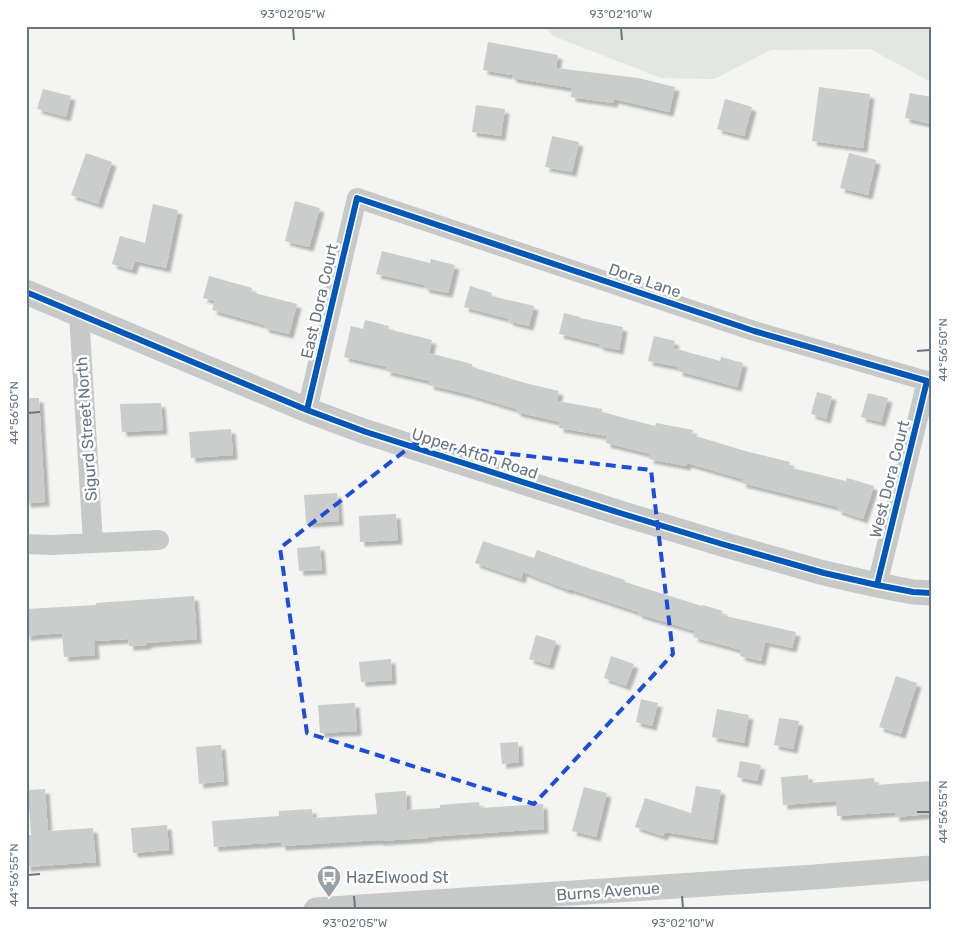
<svg xmlns="http://www.w3.org/2000/svg" width="957" height="936" font-family="Rubik,sans-serif">
<defs>
<filter id="shadow"><feDropShadow dx="4.5" dy="4.5" stdDeviation="1" flood-color="#0004"/></filter>
</defs>
<rect width="100%" height="100%" fill="#f4f4f3"/>
<!-- green -->
<path fill="#e3e6e1" d="M545,26h386v56l-61,-33 -99,1 -57,29 -53,-1 -108,-42z"/>
<!-- building -->
<path fill="#cbcccc" filter="url(#shadow)" d="M488,42l70,13 -2,13 82,10 37,9 -6,25 -55,-13 -1,4 -42,-6 1,-9 -60,-10v-3l-29,-5z
M819,87l51,7 -7,54 -51,-7z
M43,89l28,7 -5,21 -29,-8z
M910,93l21,4v27l-26,-6z
M725,99l27,8 -8,29 -27,-7z
M476,105l29,4 -4,27 -29,-4z
M552,136l27,6 -7,30 -27,-5z
M86,153l26,9 -14,42 -27,-9z
M849,153l27,7 -8,35 -28,-7z
M295,201l25,7 -11,39 -24,-6z
M153,204l25,6 -12,58 -31,-7 -3,9 -20,-6 8,-28 25,7z
M382,251l48,12 1,-4 24,6 -7,28 -24,-5 1,-3 -49,-11z
M209,276l43,12 -1,4 46,12 -8,30 -25,-6 1,-3 -53,-15 3,-9 -12,-3z
M470,286l22,7 -1,3 43,10 -5,20 -21,-5 1,-2 -45,-12z
M564,313l16,4v1l43,9 -4,23 -20,-4v-2l-40,-10z
M365,320l24,6 -1,3 44,11 -3,13 43,11v3l53,16 34,8 -2,10 45,8v3l53,14 1,-3 37,7 -1,5 57,17 41,10 -2,5 58,14 1,-3 27,8 -11,33 -26,-9 1,-3 -96,-24v-4l-55,-16 -1,3 -37,-7 1,-5 -44,-11 1,-7 -48,-8 1,-6 -44,-10v-3l-49,-15 -38,-9 1,-4 -44,-10 1,-4 -43,-10 7,-31 12,3z
M654,336l21,5 -2,7 47,13 1,-4 22,6 -6,24 -59,-16 1,-4 -31,-6z
M817,392l15,4 -6,23 -15,-5z
M868,393l20,5 -7,24 -20,-5z
M26,398h13l6,104 -19,1z
M161,403l2,27 -41,2 -2,-28z
M231,429l2,26 -42,3 -2,-26z
M337,493l2,28 -33,2 -2,-28z
M396,514l2,26 -38,2 -1,-26z
M483,541l51,17 3,-8 48,17 40,13v2l77,24 1,-1 20,6 -2,4 75,17 -4,16 -27,-6 -4,19 -21,-5 1,-6 -48,-13 2,-6 -57,-17v-2l-69,-23 -1,1 -45,-18 -2,7 -46,-16z
M320,546l2,24 -23,1 -2,-23z
M194,596l3,43 -50,4v2l-18,1 -1,-7 -34,2 1,14 -31,2 -2,-24 -36,3v-27l70,-4v-2z
M536,635l20,6 -7,24 -20,-6z
M611,656l23,8 -8,22 -22,-8z
M391,659l1,21 -31,2 -2,-20z
M896,676l21,7 -16,51 -22,-7z
M641,699l17,4 -6,23 -16,-4z
M355,703l2,28 -37,2 -2,-28z
M717,709l32,6 -5,28 -32,-6z
M779,718l20,3 -6,28 -19,-4z
M518,742l1,20 -17,2 -2,-21z
M221,745l3,36 -25,3 -3,-37z
M740,761l21,4 -4,16 -20,-4z
M808,775l1,8 65,-5 1,7 56,-4v33l-36,3v-5l-58,4 -1,-15 -53,4 -2,-28z
M696,786l25,4 -8,50 -48,-8 -2,4 -28,-9 10,-29 46,15z
M584,787l23,6 -11,44 -24,-6z
M45,789l3,42 45,-3 3,34 -70,5v-32h5l-3,-45z
M406,791l1,19 33,-2v-3l39,-3 1,6 63,-4 1,25 -116,8v1l-49,3v-1l-98,6v-4l-67,5 -2,-26 67,-5v-5l33,-2 1,9 64,-4 -2,-21z
M167,825l2,25 -36,3 -2,-25z"/>
<g fill="none" stroke-linecap="round" stroke-linejoin="round">
<!-- minor -->
<path stroke="#c7c9c9" stroke-width="20" d="M79,314l14,229
M307,410l50,-212 397,133 173,50 -50,204
M26,544l25,1 108,-5"/>
<!-- tertiary -->
<path stroke="#c7c9c9" stroke-width="25" d="M26,292l281,118 59,22 254,81 102,31 102,29 53,12 36,7 18,1
M316,910l498,-33 117,-9"/>
<defs>
<path id="cycleway" d="M26,292l281,118 59,22 254,81 102,31 102,29 53,12 36,7 18,1
M307,410l50,-212 397,133 173,50 -50,204"/>
</defs>
<!-- cycleway casing -->
<use href="#cycleway" stroke="#fff" stroke-width="9"/>
<!-- cycleway -->
<use href="#cycleway" stroke="#0057b8" stroke-width="6"/>
</g>
<!-- marked area -->
<path fill="none" stroke="#1d4ed8" stroke-width="4" stroke-dasharray="10 6" stroke-linejoin="round" d="M415,443l236,27 22,184 -139,150 -227,-71 -27,-185z"/>
<!-- ticks -->
<path fill="none" stroke="#677580" stroke-width="2" d="M293,28l1,12M621,28l1,12M917,351l13,-1M28,413l12,-1M917,812h13M28,875l12,-1M354,896l1,12M682,896l1,12"/>
<!-- icons -->
<defs>
<symbol id="bus-pin" viewBox="-11 -11 22 30"><path d="M0 17L-7.5 6A9.5 9.5 0 1 1 7.5 6Z" fill="#98a1a8" stroke="#fff"/><path d="M-5-6H5V4H4V6H2V4H-2V6H-4V4H-5ZM-3.5-4V0h7V-4ZM-3.5 1.2v1.5H-2V1.2ZM2 1.2v1.5H3.5V1.2Z" fill="#fff"/></symbol>
</defs>
<g fill-rule="evenodd">
<use href="#bus-pin" x="315" y="863" width="28" height="38"/>
</g>
<g text-anchor="middle" stroke-width="5" stroke-linejoin="round" paint-order="stroke">
<!-- street labels -->
<g font-size="16" fill="#677580" stroke="#fff">
<text transform="translate(645 280) rotate(19)" y="6">Dora Lane</text>
<text transform="translate(319 301) rotate(-77)" y="6">East Dora Court</text>
<text transform="translate(86 429) rotate(-94)" y="6">Sigurd Street North</text>
<text transform="translate(475 453) rotate(18)" y="6">Upper Afton Road</text>
<text transform="translate(889 479) rotate(-76)" y="6">West Dora Court</text>
<text transform="translate(608 891) rotate(-4)" y="6">Burns Avenue</text>
</g>
<!-- poi labels -->
<g font-size="16" fill="#677580" stroke="#fff" text-anchor="start">
<text x="346" y="883">HazElwood St</text>
</g>
</g>
<!-- border -->
<rect width="957" height="936" fill="none" stroke="#ffffff" stroke-width="55"/>
<rect x="28" y="28" width="902" height="880" fill="none" stroke="#677580" stroke-width="2"/>
<g font-size="12" text-anchor="middle" fill="#677580">
<text x="293" y="18">93°02'05"W</text>
<text x="621" y="18">93°02'10"W</text>
<text transform="translate(943 350) rotate(-90)" y="4">44°56'50"N</text>
<text transform="translate(14 413) rotate(-90)" y="4">44°56'50"N</text>
<text transform="translate(943 812) rotate(-90)" y="4">44°56'55"N</text>
<text transform="translate(14 875) rotate(-90)" y="4">44°56'55"N</text>
<text x="355" y="927">93°02'05"W</text>
<text x="683" y="927">93°02'10"W</text>
</g>
</svg>
